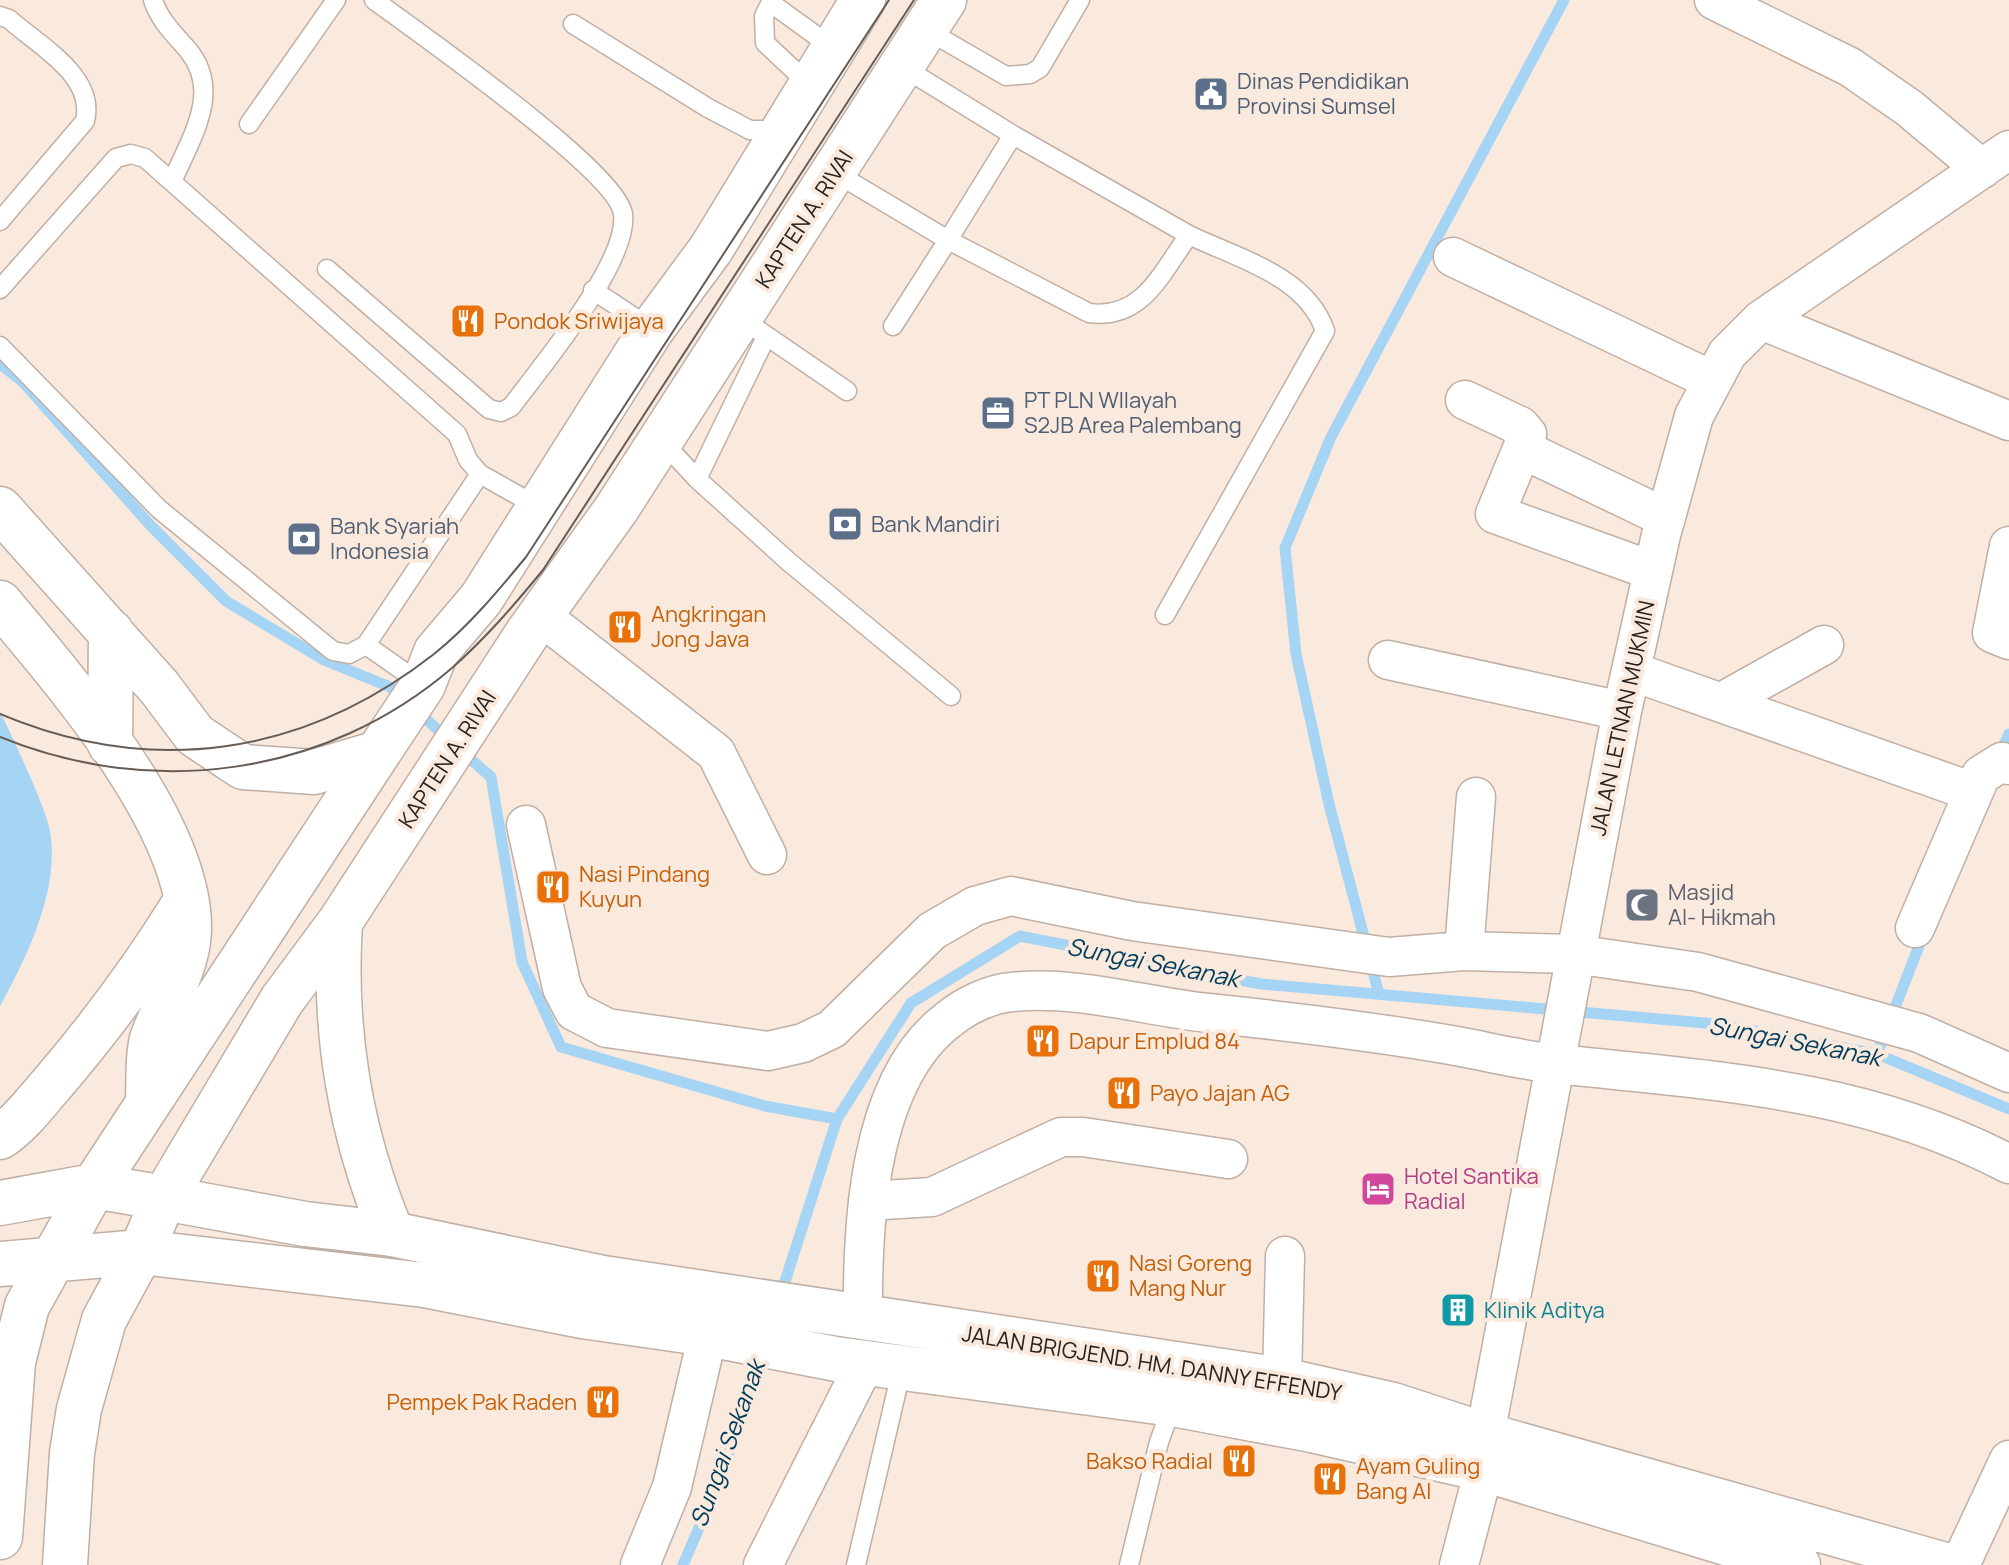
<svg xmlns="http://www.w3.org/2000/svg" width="2009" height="1565" font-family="Manrope,sans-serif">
<rect width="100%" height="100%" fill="#fae9dd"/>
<!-- water -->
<path fill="#a5d4f5" d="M0,712c13,26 45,94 50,119 10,59 -23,125 -50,175z"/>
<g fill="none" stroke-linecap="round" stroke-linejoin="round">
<!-- stream -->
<path stroke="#a5d4f5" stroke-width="11" d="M0,364l23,18 128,144 75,75 98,59 66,27 13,11
M416,710l32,29
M460,750l31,27 31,185 39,85 204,59 72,13
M1999,755l10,-21
M1379,994l-50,-190 -33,-150 -11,-106 46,-111 233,-437
M1877,1054l47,-121
M781,1294l56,-175 74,-116 109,-67 241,48 455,40 161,30 132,55
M683,1565l39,-91 40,-122"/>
<defs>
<path id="service" d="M153,0c6,20 22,35 35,50 35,42 2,89 -16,132
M772,0l-8,16 1,27 47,44
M771,3l62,45
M0,16l9,3c30,27 87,57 76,102l-85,100
M573,24l135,84 42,22h31
M925,29l81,47 24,-2 10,-6 40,-68
M249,124l87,-124
M834,172l114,68 65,-105
M327,269l162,140 12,3 10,-5c30,-40 118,-145 112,-193 -5,-42 -207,-183 -249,-214
M0,289l116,-131 15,-4 14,4 312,276 11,26 12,14 57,32
M593,290l59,39
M893,326l55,-86 141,73c54,7 72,-40 100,-78l-176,-100 -112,-69
M758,330l89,61
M0,346l159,163 174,142 16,3 17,-9 114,-171
M660,439l37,40 69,-142
M697,479l92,83 162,134
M1165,615l160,-284c-18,-55 -88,-73 -136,-96
M366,645l57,40
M856,1565l46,-197
M1129,1565l30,-123 14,-39"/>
<path id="minor" d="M1714,0l136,67 59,41 73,61
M1453,257l258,123
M1761,320l248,101
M1465,400l55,26 7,8 -5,15 144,69
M1522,449l-27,65 158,57
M2009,546l-17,87 17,7
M541,616l175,137 51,102
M1388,660l234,51
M1631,671l342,121
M1722,702l102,-57
M526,825l36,163 12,23 33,17 161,23 35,-8 29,-14 100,-98 43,-25 36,-10 121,25 257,36 75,-6 110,3 124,18 221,61 90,40
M1915,928l66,-153 21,-13 7,3
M1464,951l12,-154
M868,1201l64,-4 129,-60h22l145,22
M863,1316c-1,-91 5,-235 85,-296 17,-14 41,-26 64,-28 65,-7 131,14 196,21 77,8 154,17 231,30 39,6 78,17 118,21 159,17 306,24 452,100
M1282,1380l3,-124
M1485,1435l137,-724 39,-176 33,-119 33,-62 34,-34 248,-170
M640,1565l32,-78 36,-153
M763,1565l102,-202
M1459,1565l25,-96
M1960,1565l49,-105"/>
<path id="tertiary" d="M164,1198l141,26 87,10 211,44 679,102 111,25 92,30 460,130
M141,1252l283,33 158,31 126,18 128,25 337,45 139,26 172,39 314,96"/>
<path id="primary" d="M0,509l159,178 36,48 48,32 71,5 64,-19 45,-68 13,-33 45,-53 171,-270 59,-80 152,-249
M0,603c65,78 202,233 188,339 -5,33 -25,66 -36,97 -5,19 -3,42 -4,61
M110,744l1,-112
M340,922c-7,110 10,211 52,312
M0,1137c21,-14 36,-35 52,-53 47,-55 91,-114 129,-175
M0,1203l94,-17 70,12
M0,1264l141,-12
M0,1537l13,-175 14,-56 67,-120 284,-433
M65,1565l7,-112 7,-44 25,-89 37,-68 23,-54 118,-198 58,-78 187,-288 90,-126 327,-508"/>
</defs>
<!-- service casing -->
<use href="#service" stroke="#c0afa4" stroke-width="21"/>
<!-- minor casing -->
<use href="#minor" stroke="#c0afa4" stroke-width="41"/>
<!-- tertiary casing -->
<use href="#tertiary" stroke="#c0afa4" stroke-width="47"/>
<!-- primary casing -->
<use href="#primary" stroke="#c0afa4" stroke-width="47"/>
<!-- service -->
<use href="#service" stroke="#fff" stroke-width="18"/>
<!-- minor -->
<use href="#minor" stroke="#fff" stroke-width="38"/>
<!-- tertiary -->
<use href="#tertiary" stroke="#fff" stroke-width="44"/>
<!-- primary -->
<use href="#primary" stroke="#fff" stroke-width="44"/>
<!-- tram -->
<path stroke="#665c56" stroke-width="2" d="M0,714c152,64 304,42 434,-60 35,-28 64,-63 92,-97l363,-557
M0,737c152,62 325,40 452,-69 34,-30 63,-64 91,-98l371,-570"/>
</g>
<!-- icons -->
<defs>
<symbol id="civic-square" viewBox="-11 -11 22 22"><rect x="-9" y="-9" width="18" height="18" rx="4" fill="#5c6f8a" stroke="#fae9dd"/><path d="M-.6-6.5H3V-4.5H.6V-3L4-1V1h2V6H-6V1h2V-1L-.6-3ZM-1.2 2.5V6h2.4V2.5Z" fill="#fff"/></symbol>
<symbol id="restaurant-square" viewBox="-11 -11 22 22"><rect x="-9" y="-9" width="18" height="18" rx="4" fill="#e8710a" stroke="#fae9dd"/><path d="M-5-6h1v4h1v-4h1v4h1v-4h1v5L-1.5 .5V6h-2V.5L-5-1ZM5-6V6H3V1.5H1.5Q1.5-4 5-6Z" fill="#fff"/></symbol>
<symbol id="office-square" viewBox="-11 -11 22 22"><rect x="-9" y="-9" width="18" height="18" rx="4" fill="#5c6f8a" stroke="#fae9dd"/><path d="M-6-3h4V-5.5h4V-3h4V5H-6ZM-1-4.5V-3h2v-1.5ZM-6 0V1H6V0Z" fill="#fff"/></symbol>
<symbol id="bank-square" viewBox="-11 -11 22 22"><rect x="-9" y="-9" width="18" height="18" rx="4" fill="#5c6f8a" stroke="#fae9dd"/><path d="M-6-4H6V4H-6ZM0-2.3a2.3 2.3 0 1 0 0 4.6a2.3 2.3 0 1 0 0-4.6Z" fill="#fff"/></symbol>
<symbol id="mosque-square" viewBox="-11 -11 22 22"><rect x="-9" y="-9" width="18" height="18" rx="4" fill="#6b7280" stroke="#fae9dd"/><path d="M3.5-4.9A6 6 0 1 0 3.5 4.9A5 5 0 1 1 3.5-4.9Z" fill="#fff"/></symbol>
<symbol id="hotel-square" viewBox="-11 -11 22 22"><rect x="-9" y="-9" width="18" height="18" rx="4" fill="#d1479c" stroke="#fae9dd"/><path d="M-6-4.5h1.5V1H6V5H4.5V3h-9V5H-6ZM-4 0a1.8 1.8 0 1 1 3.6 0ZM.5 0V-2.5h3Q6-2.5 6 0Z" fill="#fff"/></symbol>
<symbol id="building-square" viewBox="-11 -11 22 22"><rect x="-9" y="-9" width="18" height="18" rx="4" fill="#0f9aa8" stroke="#fae9dd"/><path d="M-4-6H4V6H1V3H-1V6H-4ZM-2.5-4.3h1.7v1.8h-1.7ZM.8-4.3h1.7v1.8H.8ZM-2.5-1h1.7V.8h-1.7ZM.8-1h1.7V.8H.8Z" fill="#fff"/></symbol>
</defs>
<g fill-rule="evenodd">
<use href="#civic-square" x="1191" y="74" width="40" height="40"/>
<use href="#restaurant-square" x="448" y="301" width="40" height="40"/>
<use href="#office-square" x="978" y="393" width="40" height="40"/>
<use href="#bank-square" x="825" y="504" width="40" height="40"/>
<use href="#bank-square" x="284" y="519" width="40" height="40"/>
<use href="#restaurant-square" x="605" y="607" width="40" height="40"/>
<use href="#restaurant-square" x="533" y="867" width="40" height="40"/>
<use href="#mosque-square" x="1622" y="885" width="40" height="40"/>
<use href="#restaurant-square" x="1023" y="1021" width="40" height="40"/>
<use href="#restaurant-square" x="1104" y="1073" width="40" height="40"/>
<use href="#hotel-square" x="1358" y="1169" width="40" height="40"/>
<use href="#restaurant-square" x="1083" y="1256" width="40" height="40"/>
<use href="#building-square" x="1438" y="1290" width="40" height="40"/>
<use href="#restaurant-square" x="583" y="1382" width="40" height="40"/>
<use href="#restaurant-square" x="1219" y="1441" width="40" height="40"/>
<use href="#restaurant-square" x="1310" y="1459" width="40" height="40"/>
</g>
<g text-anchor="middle" stroke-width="8" stroke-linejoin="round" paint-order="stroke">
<!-- service labels -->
<g font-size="22" fill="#4e5e75" stroke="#fae9dd" text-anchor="start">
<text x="1237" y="89">Dinas Pendidikan<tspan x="1237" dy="25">Provinsi Sumsel</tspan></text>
<text x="1024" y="408">PT PLN WIlayah<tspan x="1024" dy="25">S2JB Area Palembang</tspan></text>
<text x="871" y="532">Bank Mandiri</text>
<text x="330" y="534">Bank Syariah<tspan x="330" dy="25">Indonesia</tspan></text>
</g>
<!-- street labels -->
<g font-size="22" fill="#29231f" stroke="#fae9dd">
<text transform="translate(804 219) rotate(-57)" y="8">KAPTEN A. RIVAI</text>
<text transform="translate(1622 718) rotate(-78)" y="8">JALAN LETNAN MUKMIN</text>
<text transform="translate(447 759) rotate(-57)" y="8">KAPTEN A. RIVAI</text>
<text transform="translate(1152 1363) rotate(9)" y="8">JALAN BRIGJEND. HM. DANNY EFFENDY</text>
</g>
<!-- food labels -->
<g font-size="22" fill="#c56008" stroke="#fae9dd" text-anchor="start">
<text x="494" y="329">Pondok Sriwijaya</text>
<text x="651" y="622">Angkringan<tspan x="651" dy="25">Jong Java</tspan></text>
<text x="579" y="882">Nasi Pindang<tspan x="579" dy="25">Kuyun</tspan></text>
<text x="1069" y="1049">Dapur Emplud 84</text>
<text x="1150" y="1101">Payo Jajan AG</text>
<text x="1129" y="1271">Nasi Goreng<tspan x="1129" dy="25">Mang Nur</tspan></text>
<text x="577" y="1410" text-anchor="end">Pempek Pak Raden</text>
<text x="1213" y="1469" text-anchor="end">Bakso Radial</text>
<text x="1356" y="1474">Ayam Guling<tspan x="1356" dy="25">Bang Al</tspan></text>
</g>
<!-- worship labels -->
<g font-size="22" fill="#5b616d" stroke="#fae9dd" text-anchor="start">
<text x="1668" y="900">Masjid<tspan x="1668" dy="25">Al- Hikmah</tspan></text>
</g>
<!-- hotel labels -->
<g font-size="22" fill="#b23c85" stroke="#fae9dd" text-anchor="start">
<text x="1404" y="1184">Hotel Santika<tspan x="1404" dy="25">Radial</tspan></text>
</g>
<!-- culture labels -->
<g font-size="22" fill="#0d838f" stroke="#fae9dd" text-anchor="start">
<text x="1484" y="1318">Klinik Aditya</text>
</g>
<!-- water labels -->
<g font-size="24" font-style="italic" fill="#003c5c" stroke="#fae9dd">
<text transform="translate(1153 963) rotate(11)" y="8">Sungai Sekanak</text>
<text transform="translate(1795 1042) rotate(11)" y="8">Sungai Sekanak</text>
<text transform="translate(728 1444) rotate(-70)" y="8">Sungai Sekanak</text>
</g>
</g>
</svg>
